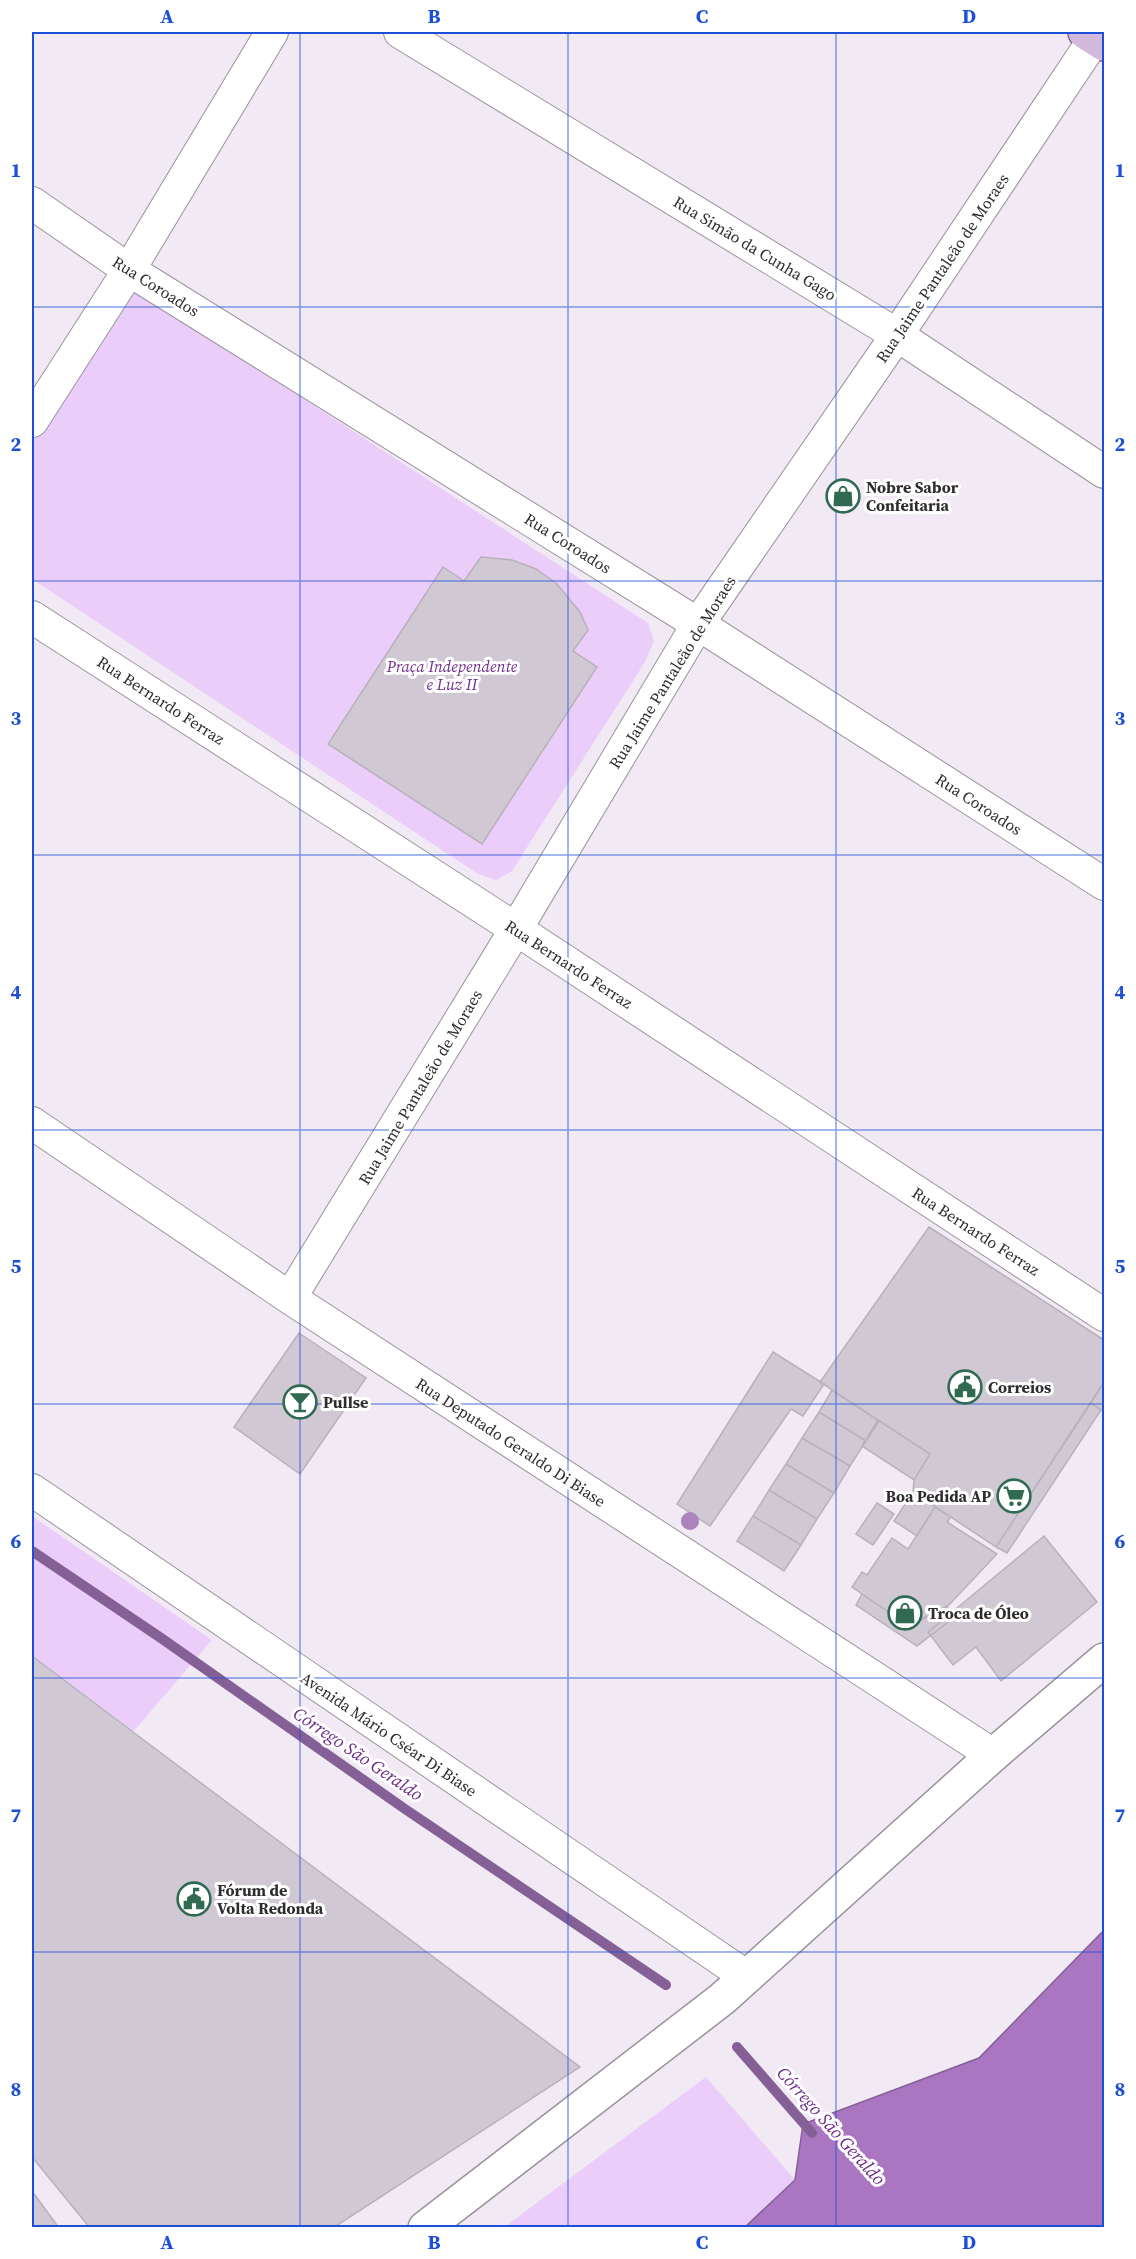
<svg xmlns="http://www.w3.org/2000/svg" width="1136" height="2259" font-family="'Source Serif 4',serif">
<rect width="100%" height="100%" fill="#f1eaf5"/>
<!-- green -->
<path fill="#ebcdfa" d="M124,292l20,3 504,328 6,18 -9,21 -133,209 -16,9 -18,-6 -446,-295v-151z
M32,1516l180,124 -79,92 -101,-76z
M706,2077l89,103 -50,47 -242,1z"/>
<!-- water -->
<path fill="#aa76c2" stroke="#856096" stroke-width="1.5" d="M1104,1930v297h-359l50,-47 8,-56 176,-66z"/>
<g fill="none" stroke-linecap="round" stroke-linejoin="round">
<!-- stream -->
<path stroke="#856096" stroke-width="10" d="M32,1551l129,87 244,171 261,176
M737,2047l75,86"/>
</g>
<!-- building -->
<path fill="#d0c9d4" stroke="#b8b1bc" stroke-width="1.5" d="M481,557l31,3 24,9 20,14 24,29 8,18 -15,21 24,16 -115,177 -154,-100 115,-177 21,14z
M929,1227l175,113v42l-108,165 -83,-55 1,-12 16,-26 -110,-72z
M299,1333l67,45 -66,96 -66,-47z
M773,1352l51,32 -21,32 -12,-7 -81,117 -33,-22z
M1104,1382v30l-13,-9z
M832,1390l47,31 -13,20 -47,-29z
M1091,1403l10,7 -94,143 -11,-6z
M819,1412l47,29 -16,25 -48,-28z
M878,1420l52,34 -16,26 -52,-34z
M802,1438l48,28 -16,27 -48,-29z
M786,1464l48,29 -17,26 -48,-29z
M769,1490l48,29 -16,26 -48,-29z
M913,1492l22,15 -18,29 -23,-15z
M877,1503l17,11 -21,31 -17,-11z
M935,1507l16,10 -4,5 50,32 -48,51 -40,21 -57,-39 10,-15 5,3 25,-37 16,11z
M753,1516l48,29 -17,26 -47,-30z
M1044,1536l53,66 -96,79 -25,-34 -23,18 -25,-33z
M862,1594l47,32 38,-19 9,9 -39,30 -61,-41z
M32,1656l101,76 447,335 -247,161h-243l-58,-71z
M32,2191l27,37h-27z"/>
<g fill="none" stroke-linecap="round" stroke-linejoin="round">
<defs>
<path id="street" d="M400,32l497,303 207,137
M32,203l97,67 569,354 406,260
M32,421l97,-151 143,-238
M32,617l484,312 588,386
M32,1123l258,175 703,457
M290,1298l226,-369 182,-305 199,-289 202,-303
M32,1490l715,487"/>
<path id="secondary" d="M425,2228l297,-229 271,-244 111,-95"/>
<path id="primary" d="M1085,32l19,12"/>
</defs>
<!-- street casing -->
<use href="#street" stroke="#9a939d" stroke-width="34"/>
<!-- secondary casing -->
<use href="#secondary" stroke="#9a939d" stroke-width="36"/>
<!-- primary casing -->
<use href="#primary" stroke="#866a92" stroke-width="36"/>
<!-- street -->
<use href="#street" stroke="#fff" stroke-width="32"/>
<!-- secondary -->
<use href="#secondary" stroke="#fff" stroke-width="33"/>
<!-- primary -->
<use href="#primary" stroke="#d3badd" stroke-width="33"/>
</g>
<!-- trees -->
<circle fill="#ab84bb" cx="690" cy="1521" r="9"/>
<!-- grid -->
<path fill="none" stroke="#1d4ed8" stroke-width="1.5" stroke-opacity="0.55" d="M300,32v2196M568,32v2196M836,32v2196M32,307h1072M32,581h1072M32,855h1072M32,1130h1072M32,1404h1072M32,1678h1072M32,1952h1072"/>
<!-- icons -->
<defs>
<symbol id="shop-ring" viewBox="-11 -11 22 22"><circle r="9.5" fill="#fff" stroke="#316a53" stroke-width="1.5"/><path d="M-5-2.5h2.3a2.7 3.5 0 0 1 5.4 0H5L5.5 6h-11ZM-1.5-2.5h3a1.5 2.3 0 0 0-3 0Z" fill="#316a53"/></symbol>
<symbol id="civic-ring" viewBox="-11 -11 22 22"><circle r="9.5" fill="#fff" stroke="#316a53" stroke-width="1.5"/><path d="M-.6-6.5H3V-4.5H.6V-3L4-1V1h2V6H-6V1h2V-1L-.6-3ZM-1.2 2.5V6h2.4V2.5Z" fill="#316a53"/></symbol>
<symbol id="bar-ring" viewBox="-11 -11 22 22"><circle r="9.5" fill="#fff" stroke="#316a53" stroke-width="1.5"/><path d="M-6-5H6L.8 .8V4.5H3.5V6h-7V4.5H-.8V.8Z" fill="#316a53"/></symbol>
<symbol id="supermarket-ring" viewBox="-11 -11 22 22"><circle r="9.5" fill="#fff" stroke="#316a53" stroke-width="1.5"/><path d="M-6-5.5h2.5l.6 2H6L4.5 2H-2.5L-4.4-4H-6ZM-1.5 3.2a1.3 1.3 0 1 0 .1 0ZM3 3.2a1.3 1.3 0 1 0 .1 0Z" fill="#316a53"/></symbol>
</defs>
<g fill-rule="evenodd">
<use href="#shop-ring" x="824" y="477" width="38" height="38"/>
<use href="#civic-ring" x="946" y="1368" width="38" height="38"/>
<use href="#bar-ring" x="281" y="1383" width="38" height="38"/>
<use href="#supermarket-ring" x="995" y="1477" width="38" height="38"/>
<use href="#shop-ring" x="886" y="1594" width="38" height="38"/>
<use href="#civic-ring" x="175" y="1880" width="38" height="38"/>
</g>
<g text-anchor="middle" stroke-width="6" stroke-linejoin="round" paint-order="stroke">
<!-- street labels -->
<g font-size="16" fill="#2f2c30" stroke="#fff">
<text transform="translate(755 248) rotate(31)" y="6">Rua Simão da Cunha Gago</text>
<text transform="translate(942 268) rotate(-56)" y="6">Rua Jaime Pantaleão de Moraes</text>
<text transform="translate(156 286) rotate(32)" y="6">Rua Coroados</text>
<text transform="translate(568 543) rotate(32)" y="6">Rua Coroados</text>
<text transform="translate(672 672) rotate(-58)" y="6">Rua Jaime Pantaleão de Moraes</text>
<text transform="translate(161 700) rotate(33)" y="6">Rua Bernardo Ferraz</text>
<text transform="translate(979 804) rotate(33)" y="6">Rua Coroados</text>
<text transform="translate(569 964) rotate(33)" y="6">Rua Bernardo Ferraz</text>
<text transform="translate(420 1087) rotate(-59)" y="6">Rua Jaime Pantaleão de Moraes</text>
<text transform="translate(976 1231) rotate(33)" y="6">Rua Bernardo Ferraz</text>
<text transform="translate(511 1442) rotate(33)" y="6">Rua Deputado Geraldo Di Biase</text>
<text transform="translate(389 1734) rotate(34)" y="6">Avenida Mário Cséar Di Biase</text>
</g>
<!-- poi labels -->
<g font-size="16" font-weight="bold" fill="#2f2c30" stroke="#fff" text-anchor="start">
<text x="866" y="493">Nobre Sabor<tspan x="866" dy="18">Confeitaria</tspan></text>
<text x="988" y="1393">Correios</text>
<text x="323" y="1408">Pullse</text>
<text x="991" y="1502" text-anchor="end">Boa Pedida AP</text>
<text x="928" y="1619">Troca de Óleo</text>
<text x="217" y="1896">Fórum de<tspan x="217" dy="18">Volta Redonda</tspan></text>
</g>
<!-- park labels -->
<g font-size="16" font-style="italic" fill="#71308b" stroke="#fff">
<text x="452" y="672">Praça Independente<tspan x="452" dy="18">e Luz II</tspan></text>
</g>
<!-- water labels -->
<g font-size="18" font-style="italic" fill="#6e2c88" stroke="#fff">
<text transform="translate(358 1754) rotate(34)" y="6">Córrego São Geraldo</text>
<text transform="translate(831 2126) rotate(48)" y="6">Córrego São Geraldo</text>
</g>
</g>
<!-- border -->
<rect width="1136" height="2259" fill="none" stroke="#ffffff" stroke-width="66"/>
<rect x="33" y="33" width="1070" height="2193" fill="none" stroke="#1d4ed8" stroke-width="2"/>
<g font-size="20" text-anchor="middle" font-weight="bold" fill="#1d4ed8">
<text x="167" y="23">A</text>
<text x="434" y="23">B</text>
<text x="702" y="23">C</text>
<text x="969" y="23">D</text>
<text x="16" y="177">1</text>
<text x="1120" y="177">1</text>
<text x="16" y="451">2</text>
<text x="1120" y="451">2</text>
<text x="16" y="725">3</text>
<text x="1120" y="725">3</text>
<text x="16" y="999">4</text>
<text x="1120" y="999">4</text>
<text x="16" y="1273">5</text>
<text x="1120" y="1273">5</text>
<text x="16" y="1548">6</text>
<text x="1120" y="1548">6</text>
<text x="16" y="1822">7</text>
<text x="1120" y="1822">7</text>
<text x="16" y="2096">8</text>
<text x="1120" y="2096">8</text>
<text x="167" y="2249">A</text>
<text x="434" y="2249">B</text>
<text x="702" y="2249">C</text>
<text x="969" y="2249">D</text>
</g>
</svg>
